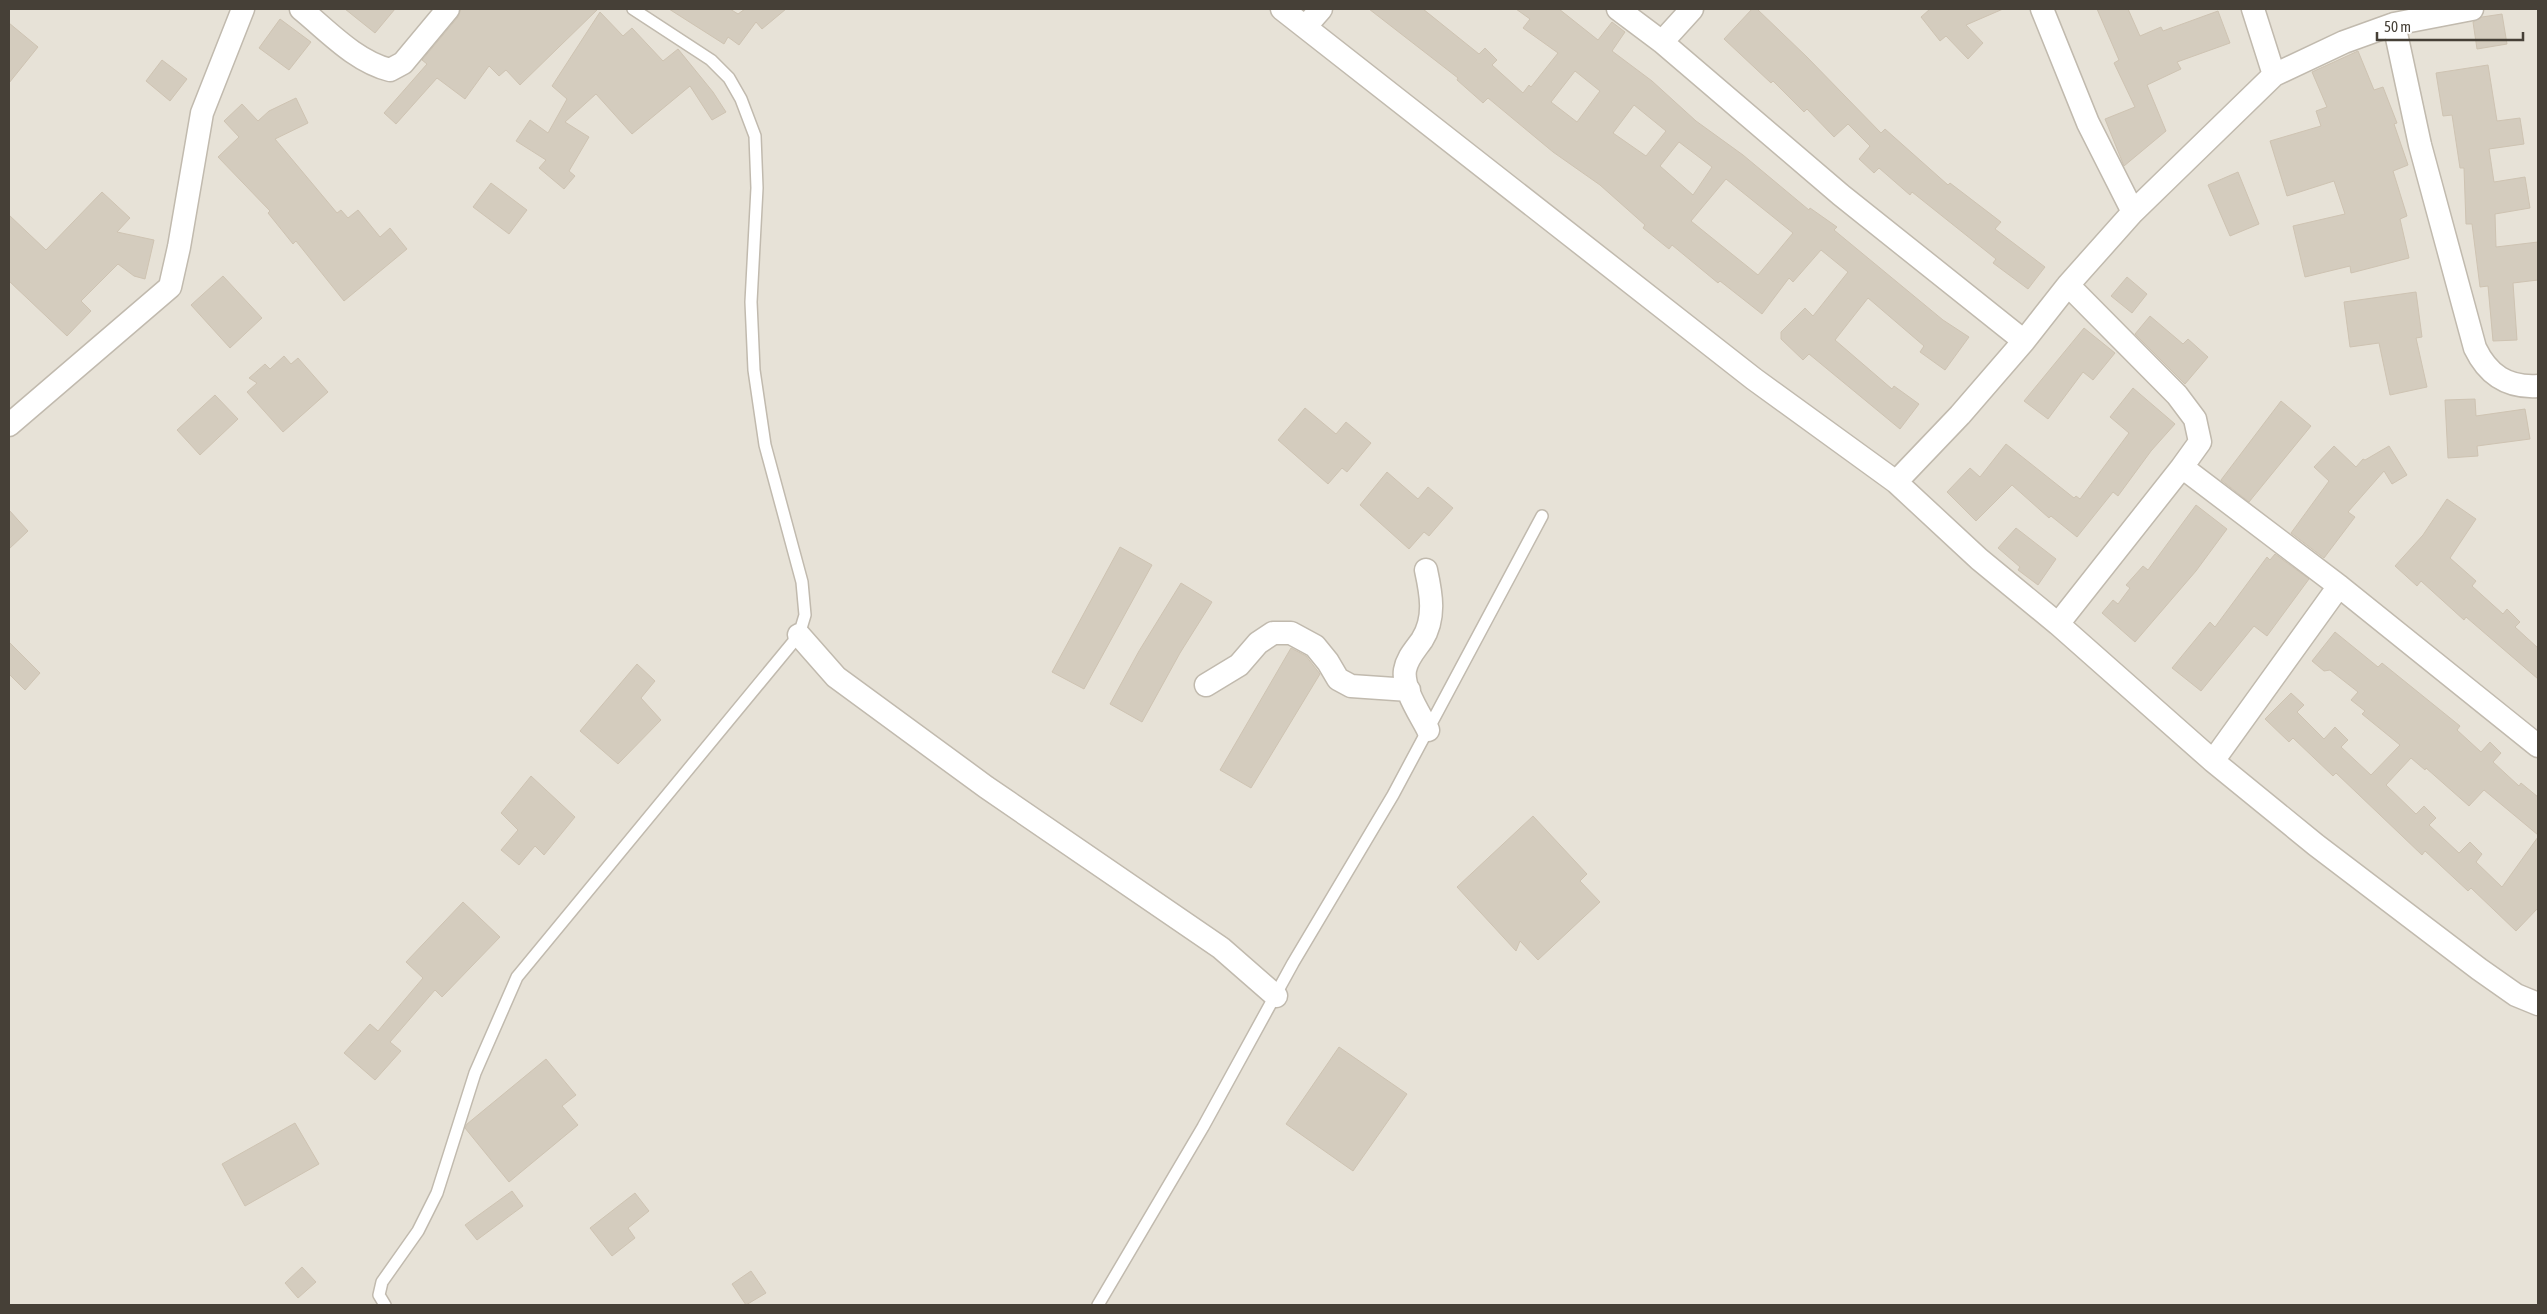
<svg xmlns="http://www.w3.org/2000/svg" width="2547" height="1314" font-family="'Asap Condensed',sans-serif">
<rect width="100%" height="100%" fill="#f3f0e8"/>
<!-- residential -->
<path fill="#e7e2d7" d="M9,9h2529v1296h-2529z"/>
<!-- building -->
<path fill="#d4ccbe" stroke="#cec3b2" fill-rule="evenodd" d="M345,9h50l-20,24z
M461,9h137l-78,76 -14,-15 -7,6 -10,-10 -24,33 -28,-21 -41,46 -12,-11 43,-49 -5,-4 36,-43z
M669,9h61l8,5 7,-5h41l-24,20 -6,-7 -17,23 -11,-8 -4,7z
M1369,9h54l56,45 6,-6 12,12 -5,5 31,28 6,-8 2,2 27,-34 -35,-25 7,-9 -14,-10h43l39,31 14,-18 13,10 -13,19 40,30 44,40 47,34 66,55 1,-2 27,19 -3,3 109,90 26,17 -24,33 -25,-18 4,-6 -56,-48 -33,42 57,49 2,-3 25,18 -19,25 -91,-75 -6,6 -22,-21v-7l24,-24 8,8 35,-44 -27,-22 -28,32 -4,-4 -27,36 -42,-33 -2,2 -46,-38 -3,4 -26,-21 2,-3 -45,-40 -47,-33 -65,-54 -5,5 -26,-23 1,-2zM1575,71l25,20 -23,31 -26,-20zM1634,105l32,26 -20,25 -33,-23zM1679,142l33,25 -19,28 -33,-29zM1726,179l67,54 -35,42 -67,-54z
M1752,9h5l50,48 74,76 4,-4 63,56 2,-2 51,39 -6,7 50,38 -17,22 -35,-26 3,-4 -84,-67 -2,3 -31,-27 -5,5 -15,-14 11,-13 -22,-22 -14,13 -27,-28 -3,3 -31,-31 -2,2 -47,-44z
M1930,9h73l-37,16 17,18 -15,16 -22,-23 -6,5 -19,-24z
M2097,9h31l12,27 21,-9 2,4 55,-20 12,32 -53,19 4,7 -34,16 19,46 -42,35 -19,-47 30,-12 -21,-44 5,-3z
M600,12l23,24 9,-8 31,33 15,-12 35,43 13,20 -14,8 -22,-34 -58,48 -36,-40 -31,28 24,15 -20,34 6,5 -11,13 -25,-21 7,-8 -30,-19 14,-21 18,13 19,-34 -15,-13z
M2502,14l5,30 -30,5 -4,-27 9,-5z
M280,19l31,23 -22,28 -30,-22z
M9,23l29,24 -29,36z
M2358,51l16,39 9,-3 14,36 -3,1 14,41 -15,6 14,45 -7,3 9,39 -58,15 -1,-7 -45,11 -12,-51 52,-12 -11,-33 -47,15 -17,-55 51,-15 -5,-15 11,-4 -15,-35z
M162,60l25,19 -17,22 -24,-20z
M2488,65l9,56 23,-3 4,26 -35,5 5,33 31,-5 5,31 -35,6 1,33 42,-5v38l-25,3 4,57 -24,1 -5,-55 -8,1 -8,-63h-6l-2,-56h-4l-8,-53 -9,1 -7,-43z
M296,98l12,25 -33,16 62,74 4,-3 7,8 10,-8 22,27 10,-9 17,21 -63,52 -48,-60 -3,3 -25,-31 2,-2 -52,-54 21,-20 -15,-16 18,-17 16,17 11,-10z
M2238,172l21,52 -29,12 -22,-51z
M491,183l36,27 -18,24 -36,-27z
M102,192l28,26 -13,14 37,8 -9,39 -11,-3 -16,-12 -37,37 10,10 -24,25 -58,-55v-66l37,35z
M223,276l39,42 -32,30 -39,-43z
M2127,277l20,17 -15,19 -21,-17z
M2416,292l6,45 -6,1 11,49 -37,8 -11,-52 -29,4 -6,-45z
M2150,316l33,28 5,-5 20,18 -23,27 -50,-50z
M2084,328l31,25 -22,27 -10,-8 -35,47 -24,-18z
M284,356l7,8 7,-6 30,34 -45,40 -36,-40 10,-9 -8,-5 16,-14 5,5z
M2133,388l42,36 -24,27 -33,45 -5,-4 -36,45 -26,-21 -2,2 -37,-33 -36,36 -29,-29 23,-24 10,9 26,-33 68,54 2,-2 4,3 49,-66 -19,-16z
M215,395l23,24 -38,36 -23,-25z
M2475,399l1,17 49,-7 5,30 -53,7 1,10 -30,2 -3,-58z
M2281,401l30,25 -62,76 -28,-22z
M1305,408l31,26 10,-12 25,21 -24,29 -5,-4 -14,16 -50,-44z
M2334,446l22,21 7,-8 2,1 24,-14 18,29 -15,9 -8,-13 -36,41 7,5 -31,41 -33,-25 38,-52 -15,-14z
M1387,472l31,27 10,-12 25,21 -24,28 -5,-4 -15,17 -49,-44z
M2447,499l29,20 -26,39 26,23 -4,5 31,28 4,-5 13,13 -5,5 23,21v31l-72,-62 -2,3 -43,-39 -4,5 -22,-20 28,-31z
M2196,505l31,24 -31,42 -61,71 -33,-29 11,-13 5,4 12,-16 -4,-3 17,-19 5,4z
M9,510l19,21 -19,18z
M2016,528l40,31 -18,26 -20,-15 2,-3 -22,-19z
M1120,547l32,18 -68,124 -32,-17z
M2275,554l34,25 -42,57 -13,-10 -53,65 -29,-23 38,-46 5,5 52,-70 3,3z
M1181,583l31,19 -32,51 -38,69 -32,-18 29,-53z
M2335,632l43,35 4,-4 78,63 -3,4 24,22 9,-10 11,11 -8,9 26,24 2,-3 17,14v38l-54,-45 -15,16 -43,-38 -1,2 -14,-12 -25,27 30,29 8,-8 12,12 -7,7 30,28 11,-11 12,12 -6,8 26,25 36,-50v71l-22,23 -45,-43 -3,3 -43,-40 -3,4 -86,-82 -3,3 -40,-38 -4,4 -24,-23 26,-26 13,12 -7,7 27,27 11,-12 13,13 -7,7 30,28 29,-30 -38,-31 3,-3 -14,-11 7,-8 -28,-22 -6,1 -12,-10z
M9,642l31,31 -15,17 -16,-16z
M1291,648l15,8 14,18 -69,114 -31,-18z
M637,664l18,17 -14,17 20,22 -43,44 -38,-33z
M531,776l44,41 -31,38 -9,-9 -16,19 -18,-15 17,-20 -17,-17z
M1533,816l54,58 -7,7 20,21 -62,58 -18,-19 -4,10 -59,-64z
M463,902l37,35 -58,60 -7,-7 -45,52 11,9 -26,29 -31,-27 26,-29 8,7 45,-53 -17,-16z
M1339,1047l68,47 -54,77 -67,-47z
M546,1059l30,36 -14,11 16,19 -69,57 -44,-54 2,-4z
M295,1123l24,41 -74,42 -23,-42z
M512,1191l11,15 -46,34 -12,-15z
M635,1193l14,18 -21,17 7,10 -23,18 -22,-28z
M302,1267l14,15 -18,16 -13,-15z
M751,1271l15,22 -20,12 -14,-21z"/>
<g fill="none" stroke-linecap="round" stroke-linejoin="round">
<defs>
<path id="service" d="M385,1305l-6,-10 3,-13 36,-51 19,-38 38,-120 42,-96 282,-342 6,-20 -3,-33 -37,-137 -11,-75 -3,-68 6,-114 -2,-52 -14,-37 -12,-21 -18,-18 -78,-51
M1098,1305l105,-178 90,-164 100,-168 149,-279"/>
<path id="minor" d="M301,9c27,22 54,52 89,61l13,-7 45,-54
M1282,9l472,370 142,103 83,77 79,65 155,137 103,84 163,124 37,26 22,9
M1618,9l44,33 179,153 183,146
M2042,9l46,114 45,89
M2253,9l21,66
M2394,24l26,121 55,203c13,27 32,40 63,38
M1306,26l15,-17
M1662,42l30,-33
M2068,285l109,110 18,24 5,23 -18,25 157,119 199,160
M9,425l161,-138 9,-40 23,-134 41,-104
M1896,482l64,-67 64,-74 44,-56 65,-73 141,-137 70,-33 50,-18 78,-15
M1426,570c5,23 10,48 -4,70 -7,10 -15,18 -17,30 -3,18 15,44 23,60
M2058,624l124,-157
M799,635l37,42 150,110 235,161 55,48
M1206,685l33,-20 19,-22 15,-10h18l24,13 13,16 10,17 13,7 58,4
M2213,761l126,-175"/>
</defs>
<!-- service casing -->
<use href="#service" stroke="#c1baae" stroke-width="14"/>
<!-- minor casing -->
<use href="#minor" stroke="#c1baae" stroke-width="25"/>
<!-- service -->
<use href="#service" stroke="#fff" stroke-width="11"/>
<!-- minor -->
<use href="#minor" stroke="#fff" stroke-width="22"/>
</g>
<!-- border -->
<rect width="2547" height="1314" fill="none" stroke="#464037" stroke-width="20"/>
<!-- scale -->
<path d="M2377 32v8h146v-8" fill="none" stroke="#464037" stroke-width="2.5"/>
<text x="2384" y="32" font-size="15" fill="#464037" stroke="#ffffff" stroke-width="4" paint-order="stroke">50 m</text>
</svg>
